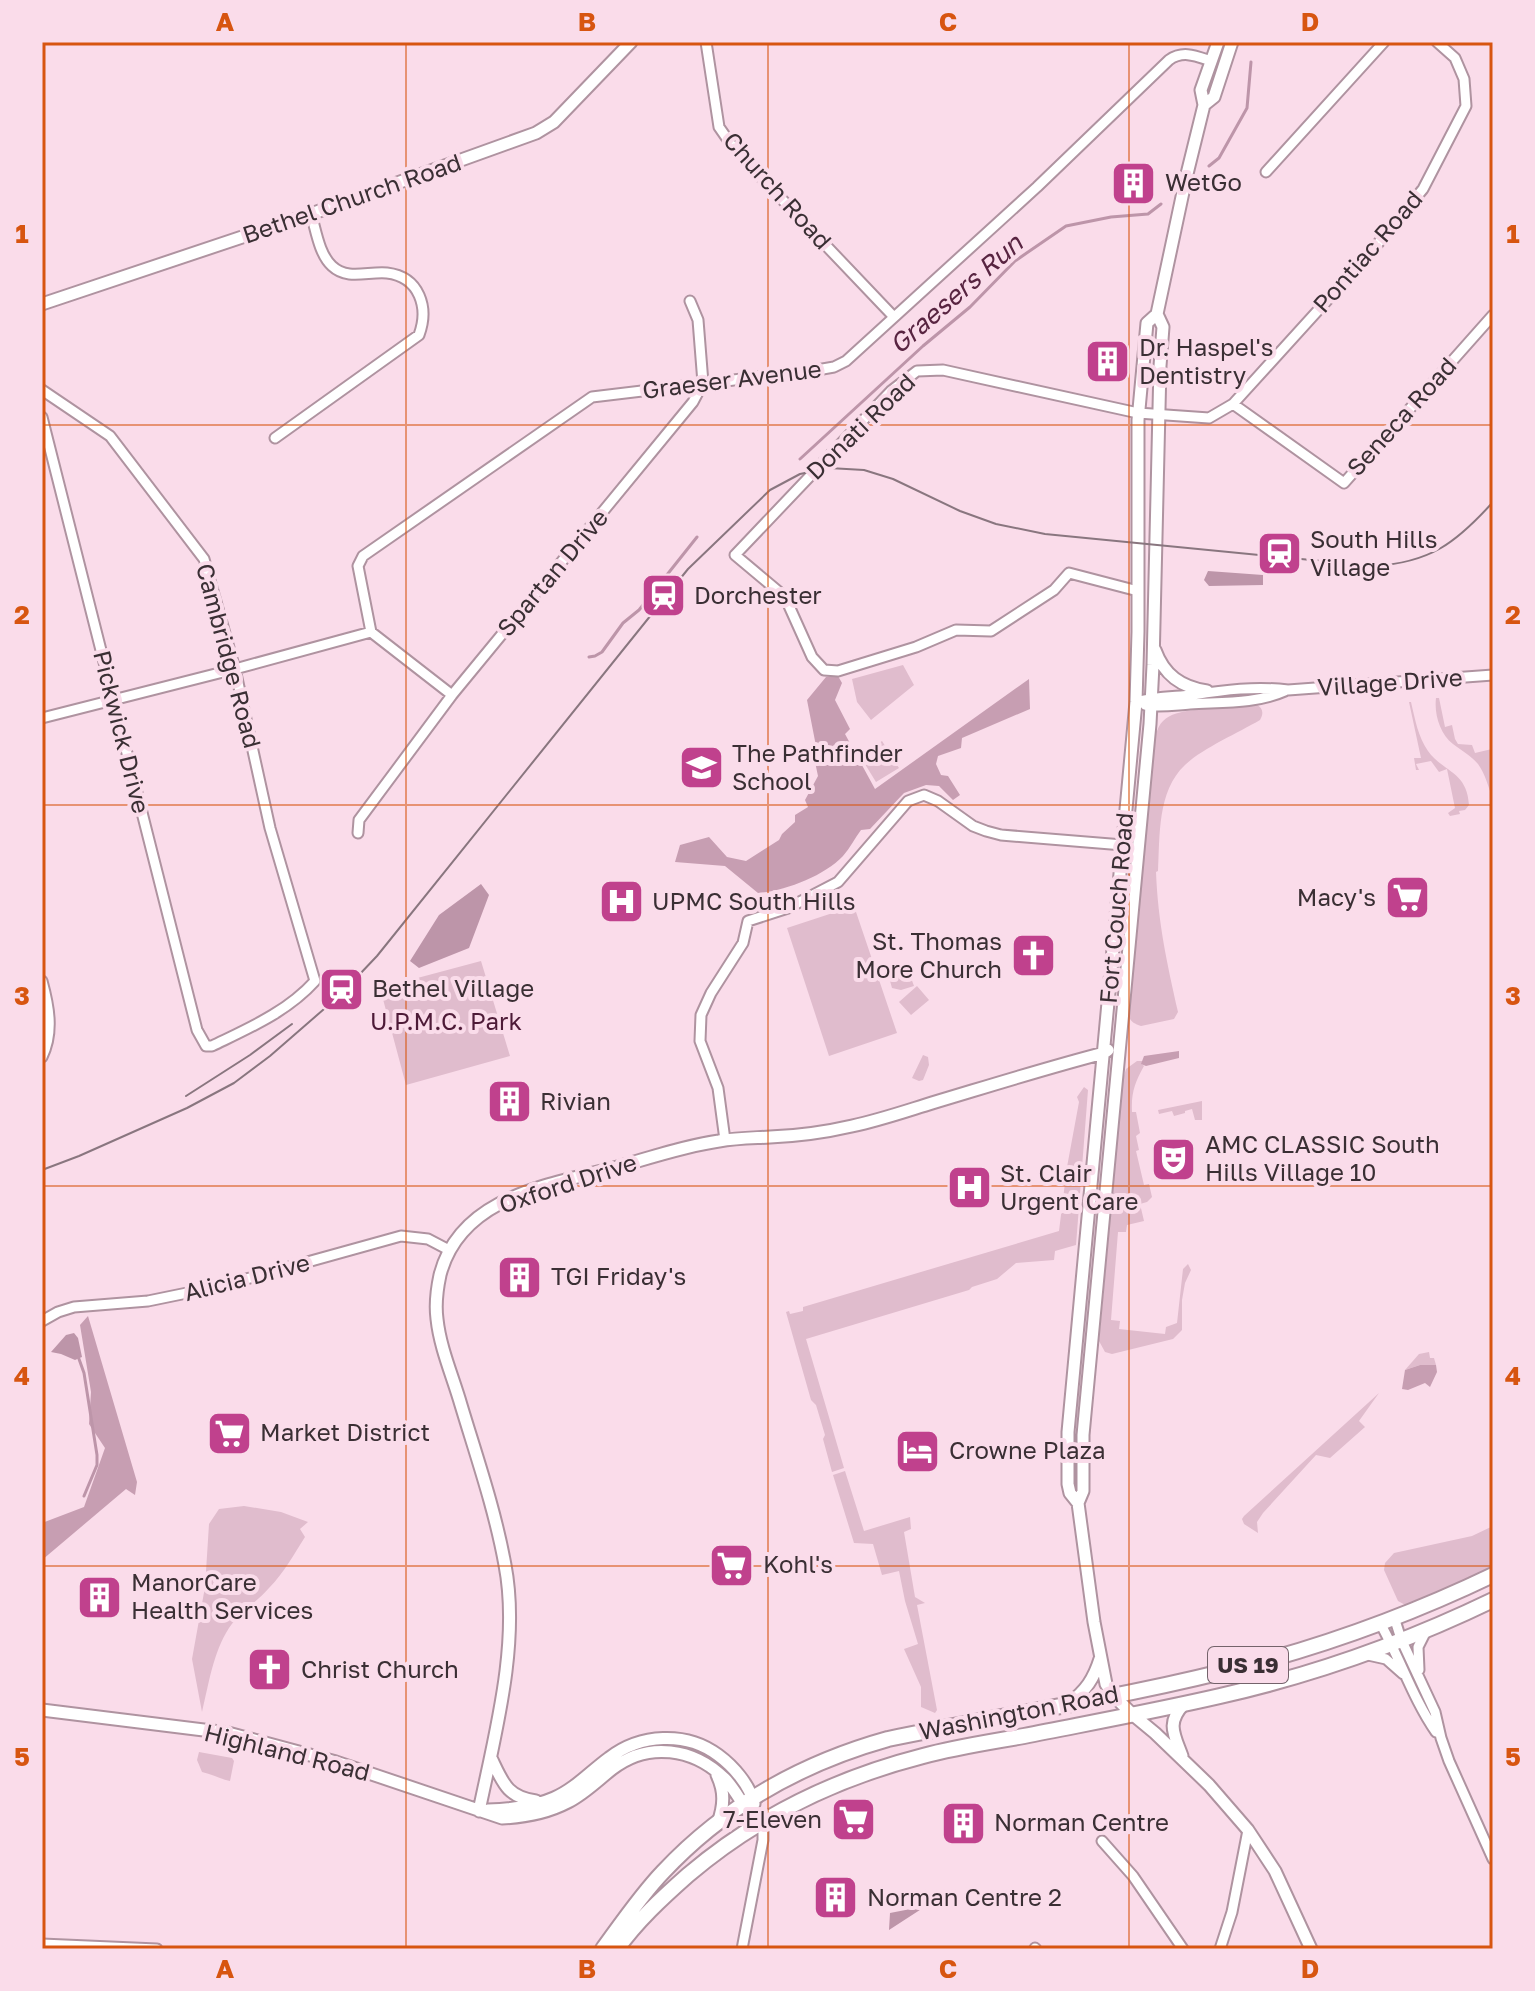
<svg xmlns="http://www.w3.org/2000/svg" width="1535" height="1991" font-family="'Golos Text',sans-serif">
<rect width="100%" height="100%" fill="#fadcea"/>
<!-- green -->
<path fill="#e0bccd" d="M903,665l11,20 -43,35 -14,-18 -5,-23z
M1436,698h3l6,29 7,-2 3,14 3,5 14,1 3,8 17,-4 -1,-6 2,-1v11l-2,1 2,12v33c-5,-12 -7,-24 -15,-35 -8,-9 -16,-13 -25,-20 -13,-10 -19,-30 -17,-46z
M1409,702h2c4,17 7,35 17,49 16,22 39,20 41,54l-4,5 -6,1 1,3 -10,2 -2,-3 7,-5 -8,-39 -8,3 -8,-11 -15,3 3,6h-3l-2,-12h7z
M1256,704c7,4 8,9 4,16 -22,13 -57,28 -75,45 -28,26 -25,72 -27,106l-2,1c2,51 11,91 22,140l-4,7 -33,7c-6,-2 -10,-4 -12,-9l26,-286h2c7,-22 36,-20 55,-23l1,-2z
M882,741l17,27 -23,14 -16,-26z
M854,906l43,127 -68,23 -42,-128z
M481,961l29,95 -104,29 -26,-97z
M906,964l8,22 -13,4 -9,-2 -5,-18z
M917,986l12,14 -18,15 -12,-13z
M923,1055l5,2 1,8 -6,15 -4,1 -7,-3z
M1137,1061h6l-1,3 2,2c-9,16 -13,27 -12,46h4l4,21 -4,3 3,14 -3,1 8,34 5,-1 3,13 -5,5 -7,2 4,17 -17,4 -1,7h-8l-7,88 9,1 -1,8 46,5 1,-7 11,-4 6,-54 5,-5 3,6 -6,13 -3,17v30l-9,9 -61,15 -7,-2 -6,-11 24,-262 3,-10z
M1084,1087l4,3 -12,155 -21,6 -1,9 -38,3 -19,16 -25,8 -3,3 -163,49 38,129 -12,4 -9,-33 2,-4 -9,-30 -5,-5 -25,-88 3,-1 1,3 13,-3v-4l256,-76 8,-64 12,-65 -2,-5z
M1202,1101v19h-7l-3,-11 -7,2v2l-11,3 -2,-5 -13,3 -1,-4z
M1429,1352l1,6h4l2,7h-16l-15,5 14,-16z
M1379,1393l-20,28 6,6 -35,31 -14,-3 -53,58 -6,9 1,11 -14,-9 -2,-5 2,-3z
M845,1471l19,60 46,-14 1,12 -7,3 11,65 10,6 -8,2 20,105 -2,3 -14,-6v-20l-17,-38 14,-5 -13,-43 -6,-30 -17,4 -9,-31 -19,-1 -21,-68z
M244,1506l37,6 27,10 -8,7 5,8c-11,17 -21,36 -36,51 -12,14 -30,25 -40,40 -16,25 -20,55 -27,84l-10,-53 13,-72 4,-63 10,-15z
M1493,1526v44l-86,36 -9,-5 -14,-31 1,-7 9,-10 78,-17z
M199,1752l33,6 2,3 -4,20c-10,-2 -18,-7 -28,-9l-5,-12z"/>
<!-- forest -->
<path fill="#c79eb2" d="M838,676l4,7 -7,17 15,29 -5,5 30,55 154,-110 1,30 -68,29 -1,10 -23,8 -2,8 5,11 7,1 12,19 -7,5 -14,-14 -13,-1 -22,8 -34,36 -9,1c-6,8 -11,18 -18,26 -19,20 -58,35 -85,37l-33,-27 -50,-4 5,-17 29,-8 18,20 19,4 33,-21 3,-6 13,-12v-7l13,-8 -3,-7 13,-24 -4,-19 2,-11 -9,-46 19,-23z
M1179,1051v7l-33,8 -5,-2 3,-8z
M88,1316l49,166 -2,13 -9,-6 -84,71v-37l42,-16 21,-59 -16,-24 2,-32 -11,-67z
M1420,1365h16l1,7 -7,15 -5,-4 -17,7 -6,-1 3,-19z"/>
<!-- water -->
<path fill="#bd95a9" d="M1208,571l55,4v10l-54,1 -5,-6z
M481,884l8,11 -20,53 -50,20 -9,-7 29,-46z
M74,1333l4,5 4,19 -7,3 -14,-6 -10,-2 15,-17z
M926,1906l-37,24 1,-17z"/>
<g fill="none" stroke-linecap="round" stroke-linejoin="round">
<!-- stream -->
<path stroke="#bd95a9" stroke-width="3" d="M1209,166l10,-8 28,-50 4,-46
M800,459l123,-113 47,-39 45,-46 51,-35 45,-9 37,-3 13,-10
M589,657l6,-1 7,-4 21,-29 16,-13 58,-73
M79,1359l5,14 13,82v10l-13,31"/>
<defs>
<path id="minor" d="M706,42l13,85 16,23 159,167
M1266,172l118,-130
M42,390l68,46 94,123 31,110 35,159 45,153c-28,31 -66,47 -103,65h-6l-9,-16 -155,-613
M1233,404l111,79 149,-168
M275,438l144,-103c10,-27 1,-58 -32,-62 -19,-2 -39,8 -55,-7 -13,-12 -16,-36 -21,-52
M1138,591l-69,-18 -15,17 -63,41 -35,-1 -40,17 -78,24 -14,-1 -12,-13 -27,-60 -50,-42 156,-164 26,-20 26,-1 195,43 71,5 24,-14 138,-152 52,-63 43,-83 -2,-27 -9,-21 -18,-16
M452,695l-81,-63 -13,-66 5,-10 229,-159 225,-27 17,-3 12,-6 191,-174 132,-127c14,-10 27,-4 42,1
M1136,702c19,-6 37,-5 57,-7 31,-5 63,-9 95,-5l205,-15
M1145,705c14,3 30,0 45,-1 31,-2 66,0 95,-13
M42,718l193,-49 136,-37
M358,833l1,-13 93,-125 241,-293 10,-19 -5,-63 -8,-19
M42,981c7,25 12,52 0,76
M725,1140l-7,-52 -18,-47 1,-26 10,-22 32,-50 5,-22 40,-13 50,-26 70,-81 16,-6 14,6 35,25 13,5 15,4 122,10
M42,1321l16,-9 16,-5 74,-6 73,-15 180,-50 27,3 21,11
M1394,1617l7,22 34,73 6,26 8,23 44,98
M1380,1623c20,35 33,76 56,109
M1368,1655l18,4 17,15
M1419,1670l-1,-23 8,-16
M1102,1841l31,35 50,73
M42,1944l115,5
M1035,1948l1,1
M742,1949l21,-109v-8l-4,-9
M1220,1949l12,-37 16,-82"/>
<path id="tertiary" d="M1204,105l10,-8 18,-55
M42,304l269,-90 225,-81 18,-11 77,-80
M1157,314l-10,9 -9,97v212l-2,70 -68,730v52l2,9 8,10 16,119 12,62 7,11 19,19 23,19 54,52 39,45 27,41 36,78
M1155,650c9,25 26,37 52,41
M1078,1503l5,-12v-56l67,-711 3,-59 7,-299 3,-39 -6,-13 29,-136 18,-73 -3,-15 17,-48
M1069,1703c17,-12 25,-25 31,-44
M42,1710l186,23 108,29 166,56c23,-1 45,-5 66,-16 16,-8 30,-22 44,-33 36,-28 82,-21 113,10 7,7 12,16 18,25 4,7 11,13 16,19
M1182,1756c-8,-22 -16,-33 2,-52
M491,1758c12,25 16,39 45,43
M717,1775c8,17 7,30 1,48
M488,1810c23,-1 45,-3 66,-12 21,-9 37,-27 55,-40 31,-24 77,-27 109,-3 15,11 32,30 36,49
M479,1811c16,-77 41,-168 26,-246 -10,-55 -28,-107 -44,-160 -8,-28 -21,-57 -24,-86 -2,-15 0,-30 3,-44 20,-78 108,-90 174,-107 35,-10 70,-22 105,-27 18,-3 34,-3 51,-4 27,-1 56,-5 82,-11 28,-6 54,-15 80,-23 57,-17 114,-35 172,-50l4,-3"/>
<path id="primary" d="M603,1949c19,-26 38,-54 60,-77 62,-66 139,-109 225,-133 121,-25 245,-43 365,-75 82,-22 163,-52 240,-89
M617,1949c20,-28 45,-51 71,-74 68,-58 149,-97 235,-119 33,-9 68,-14 101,-20 65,-13 131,-25 196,-40 93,-21 186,-54 273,-96"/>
</defs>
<!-- minor casing -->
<use href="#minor" stroke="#af93a0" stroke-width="13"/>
<!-- tertiary casing -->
<use href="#tertiary" stroke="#af93a0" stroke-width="15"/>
<!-- primary casing -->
<use href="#primary" stroke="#af93a0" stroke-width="18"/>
<!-- minor -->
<use href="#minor" stroke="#fff" stroke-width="9"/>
<!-- tertiary -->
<use href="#tertiary" stroke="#fff" stroke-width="11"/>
<!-- primary -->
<use href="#primary" stroke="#fff" stroke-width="14"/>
<!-- tram -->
<path stroke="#89767f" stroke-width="2" d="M186,1096l64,-41 42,-31
M42,1170l37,-14 108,-48 47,-25 36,-27 69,-60 38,-40 311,-387 82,-79 30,-16 29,-6 35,2 29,9 67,32 36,13 49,10 328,32c57,-3 83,-23 120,-64"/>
</g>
<!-- grid -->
<path fill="none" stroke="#d75510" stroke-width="2" stroke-opacity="0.55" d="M406,42v1907M768,42v1907M1129,42v1907M42,425h1451M42,805h1451M42,1186h1451M42,1566h1451"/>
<!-- icons -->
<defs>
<symbol id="building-square" viewBox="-11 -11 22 22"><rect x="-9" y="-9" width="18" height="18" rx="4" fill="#c0418d" stroke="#fadcea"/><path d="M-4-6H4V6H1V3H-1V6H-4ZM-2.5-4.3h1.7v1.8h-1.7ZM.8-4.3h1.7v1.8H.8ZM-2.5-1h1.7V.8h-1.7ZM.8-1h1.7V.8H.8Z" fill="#fff"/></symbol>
<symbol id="station-square" viewBox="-11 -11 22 22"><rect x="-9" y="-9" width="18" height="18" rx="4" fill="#c0418d" stroke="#fadcea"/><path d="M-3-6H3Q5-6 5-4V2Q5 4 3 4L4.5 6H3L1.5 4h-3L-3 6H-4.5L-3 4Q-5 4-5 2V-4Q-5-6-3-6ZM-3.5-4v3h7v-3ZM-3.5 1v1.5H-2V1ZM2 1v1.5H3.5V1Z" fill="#fff"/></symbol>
<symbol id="school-square" viewBox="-11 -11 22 22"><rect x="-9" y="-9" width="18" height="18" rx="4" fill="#c0418d" stroke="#fadcea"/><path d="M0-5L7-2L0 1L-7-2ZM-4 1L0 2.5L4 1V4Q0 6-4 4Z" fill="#fff"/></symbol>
<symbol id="supermarket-square" viewBox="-11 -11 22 22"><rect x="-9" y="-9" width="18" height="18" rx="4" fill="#c0418d" stroke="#fadcea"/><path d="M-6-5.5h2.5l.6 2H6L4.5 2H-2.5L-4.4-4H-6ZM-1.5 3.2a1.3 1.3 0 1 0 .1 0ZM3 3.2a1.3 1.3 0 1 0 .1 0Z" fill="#fff"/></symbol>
<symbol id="hospital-square" viewBox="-11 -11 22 22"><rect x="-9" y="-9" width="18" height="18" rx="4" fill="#c0418d" stroke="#fadcea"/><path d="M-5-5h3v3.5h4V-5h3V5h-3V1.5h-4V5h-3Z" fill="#fff"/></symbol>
<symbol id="church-square" viewBox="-11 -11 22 22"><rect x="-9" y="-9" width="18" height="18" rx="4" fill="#c0418d" stroke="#fadcea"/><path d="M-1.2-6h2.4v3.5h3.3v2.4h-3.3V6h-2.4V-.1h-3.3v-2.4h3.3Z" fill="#fff"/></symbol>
<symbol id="theatre-square" viewBox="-11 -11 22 22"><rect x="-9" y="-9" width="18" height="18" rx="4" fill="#c0418d" stroke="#fadcea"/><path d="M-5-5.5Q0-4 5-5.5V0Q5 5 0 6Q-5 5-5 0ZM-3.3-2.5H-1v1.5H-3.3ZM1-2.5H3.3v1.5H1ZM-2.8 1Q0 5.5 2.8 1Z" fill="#fff"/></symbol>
<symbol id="hotel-square" viewBox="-11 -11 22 22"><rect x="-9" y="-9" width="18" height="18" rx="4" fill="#c0418d" stroke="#fadcea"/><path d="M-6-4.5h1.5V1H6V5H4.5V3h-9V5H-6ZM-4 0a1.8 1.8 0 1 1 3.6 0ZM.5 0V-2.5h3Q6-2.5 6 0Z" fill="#fff"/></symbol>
</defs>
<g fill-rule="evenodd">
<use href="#building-square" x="1108" y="158" width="51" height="51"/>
<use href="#building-square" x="1082" y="336" width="51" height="51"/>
<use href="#station-square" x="1254" y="528" width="51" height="51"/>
<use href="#station-square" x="638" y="570" width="51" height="51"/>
<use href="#school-square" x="676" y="742" width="51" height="51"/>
<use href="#supermarket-square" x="1382" y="872" width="51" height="51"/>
<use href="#hospital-square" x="596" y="876" width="51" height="51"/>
<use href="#church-square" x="1008" y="930" width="51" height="51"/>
<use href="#station-square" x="316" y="964" width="51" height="51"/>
<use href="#building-square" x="484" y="1076" width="51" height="51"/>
<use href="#theatre-square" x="1148" y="1134" width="51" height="51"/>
<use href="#hospital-square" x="944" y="1162" width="51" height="51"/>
<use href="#building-square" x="494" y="1252" width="51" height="51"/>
<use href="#supermarket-square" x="204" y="1408" width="51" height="51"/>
<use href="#hotel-square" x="892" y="1426" width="51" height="51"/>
<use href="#supermarket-square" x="706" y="1540" width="51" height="51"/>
<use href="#building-square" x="74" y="1572" width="51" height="51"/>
<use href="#church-square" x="244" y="1644" width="51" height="51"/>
<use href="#supermarket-square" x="828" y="1794" width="51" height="51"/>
<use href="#building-square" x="938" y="1798" width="51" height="51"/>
<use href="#building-square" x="810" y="1872" width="51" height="51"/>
</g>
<g text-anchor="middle" stroke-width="8" stroke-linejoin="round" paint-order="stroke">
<!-- shield labels -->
<rect fill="#fadcea" stroke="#74636b" stroke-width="2" x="1208" y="1647" width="80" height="36" rx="6"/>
<g font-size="22" font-weight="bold" fill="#3a2f34">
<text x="1248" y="1673">US 19</text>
</g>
<!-- poi labels -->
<g font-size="24" fill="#3a2f34" stroke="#fadcea" text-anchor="start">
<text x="1165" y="191">WetGo</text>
<text x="1139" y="356">Dr. Haspel's<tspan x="1139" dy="28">Dentistry</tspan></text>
<text x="1310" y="548">South Hills<tspan x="1310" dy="28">Village</tspan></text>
<text x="694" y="604">Dorchester</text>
<text x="732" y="762">The Pathfinder<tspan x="732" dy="28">School</tspan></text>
<text x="1376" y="906" text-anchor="end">Macy's</text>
<text x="652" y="910">UPMC South Hills</text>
<text x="1002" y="950" text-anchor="end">St. Thomas<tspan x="1002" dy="28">More Church</tspan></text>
<text x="372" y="997">Bethel Village</text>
<text x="540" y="1110">Rivian</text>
<text x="1205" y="1153">AMC CLASSIC South<tspan x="1205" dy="28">Hills Village 10</tspan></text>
<text x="1000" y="1182">St. Clair<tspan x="1000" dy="28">Urgent Care</tspan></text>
<text x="551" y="1285">TGI Friday's</text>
<text x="260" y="1441">Market District</text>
<text x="949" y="1459">Crowne Plaza</text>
<text x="763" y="1573">Kohl's</text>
<text x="131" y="1591">ManorCare<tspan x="131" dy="28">Health Services</tspan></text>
<text x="301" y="1678">Christ Church</text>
<text x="822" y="1828" text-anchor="end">7-Eleven</text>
<text x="994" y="1831">Norman Centre</text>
<text x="867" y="1906">Norman Centre 2</text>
</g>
<!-- street labels -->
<g font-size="24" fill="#3a2f34" stroke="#fadcea">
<text transform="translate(777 191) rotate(48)" y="8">Church Road</text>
<text transform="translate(352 199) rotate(-19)" y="8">Bethel Church Road</text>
<text transform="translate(1368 252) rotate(-49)" y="8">Pontiac Road</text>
<text transform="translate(732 380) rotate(-7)" y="8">Graeser Avenue</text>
<text transform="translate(1402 417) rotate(-48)" y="8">Seneca Road</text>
<text transform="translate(861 427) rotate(-44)" y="8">Donati Road</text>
<text transform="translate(553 573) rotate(-50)" y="8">Spartan Drive</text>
<text transform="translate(228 656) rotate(75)" y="8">Cambridge Road</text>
<text transform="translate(1390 683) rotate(-4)" y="8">Village Drive</text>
<text transform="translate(121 732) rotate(76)" y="8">Pickwick Drive</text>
<text transform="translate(1117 908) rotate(-85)" y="8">Fort Couch Road</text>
<text transform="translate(568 1184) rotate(-18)" y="8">Oxford Drive</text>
<text transform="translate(247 1278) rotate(-14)" y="8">Alicia Drive</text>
<text transform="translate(1019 1713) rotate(-11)" y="8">Washington Road</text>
<text transform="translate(287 1753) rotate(14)" y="8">Highland Road</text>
</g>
<!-- park labels -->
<g font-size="24" fill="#4d1a37" stroke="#fadcea">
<text x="446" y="1030">U.P.M.C. Park</text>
</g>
<!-- water labels -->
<g font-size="26" font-style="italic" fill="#582441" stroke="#fadcea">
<text transform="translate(956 294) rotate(-41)" y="9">Graesers Run</text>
</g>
</g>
<!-- border -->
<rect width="1535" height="1991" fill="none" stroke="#fadcea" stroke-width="88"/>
<rect x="44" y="44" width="1447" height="1903" fill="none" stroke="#d75510" stroke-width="3"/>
<g font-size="26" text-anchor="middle" font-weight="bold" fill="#d75510">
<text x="225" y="31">A</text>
<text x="587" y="31">B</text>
<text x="948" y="31">C</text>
<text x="1310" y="31">D</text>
<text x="22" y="243">1</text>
<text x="1513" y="243">1</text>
<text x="22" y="624">2</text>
<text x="1513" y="624">2</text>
<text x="22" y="1005">3</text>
<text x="1513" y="1005">3</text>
<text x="22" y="1385">4</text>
<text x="1513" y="1385">4</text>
<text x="22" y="1766">5</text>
<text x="1513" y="1766">5</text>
<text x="225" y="1978">A</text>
<text x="587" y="1978">B</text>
<text x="948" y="1978">C</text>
<text x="1310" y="1978">D</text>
</g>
</svg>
